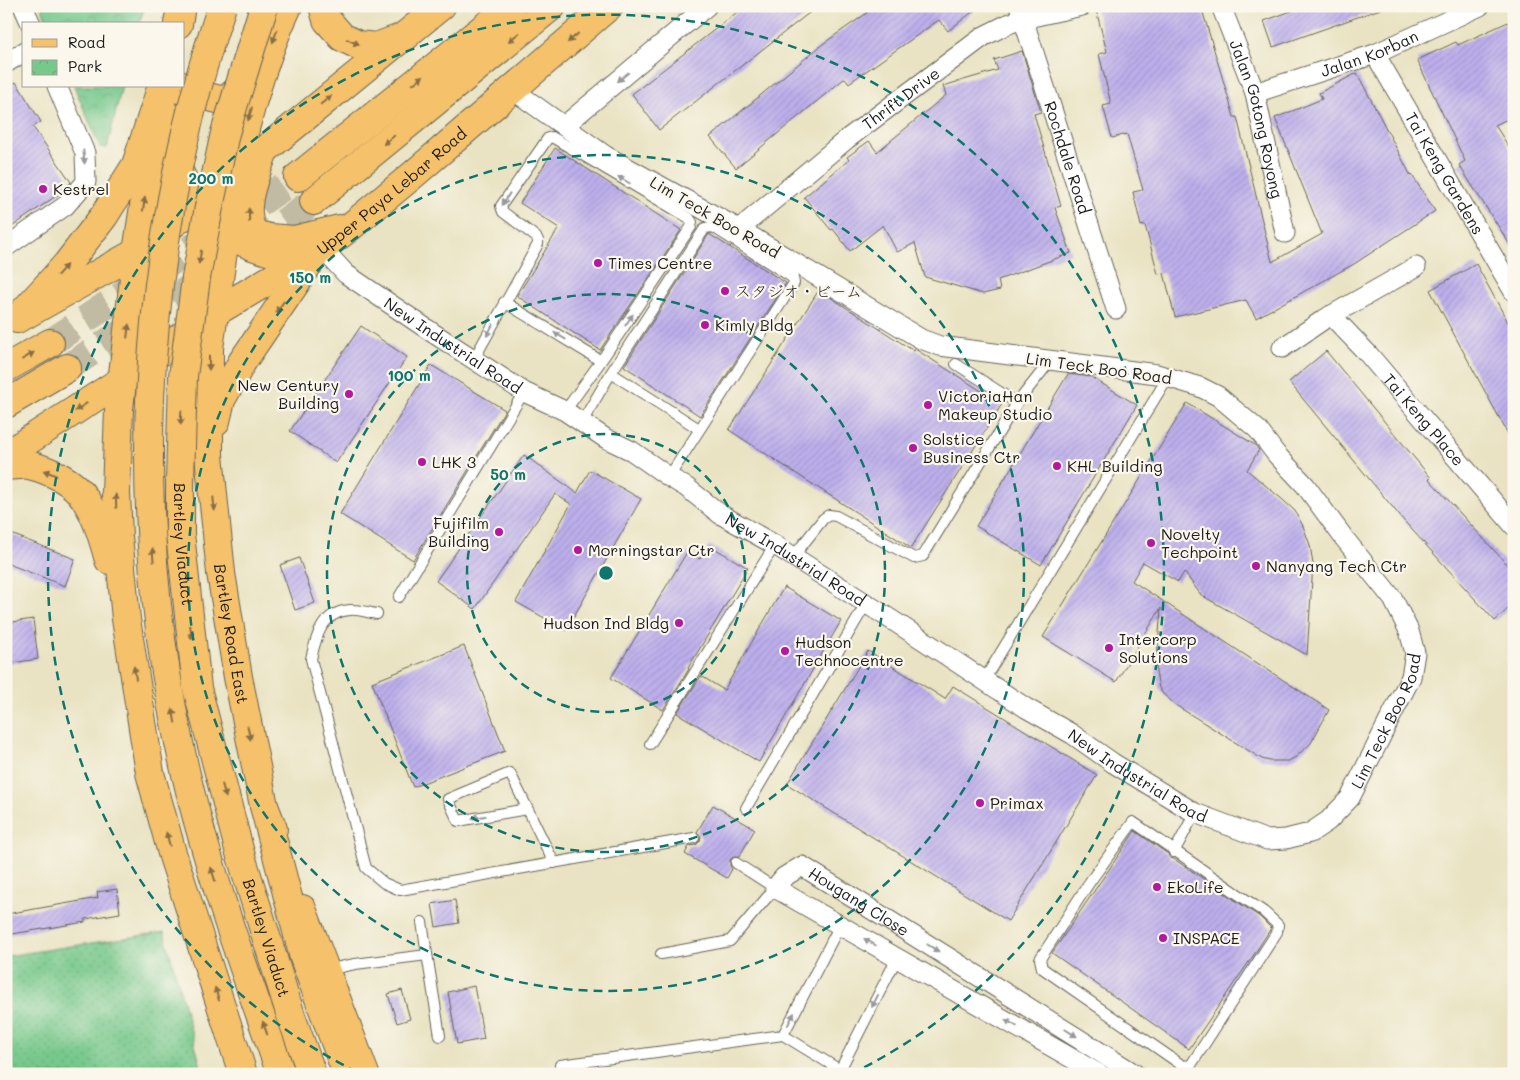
<svg xmlns="http://www.w3.org/2000/svg" width="1520" height="1080" font-family="Mali,'Klee One',sans-serif">
<defs>
<pattern id="grass-dots" width="8" height="8" patternUnits="userSpaceOnUse" patternTransform="scale(1.25)"><rect width="8" height="8" fill="#76c88b"/><path d="M2 2h.1M6 6h.1" fill="none" stroke="#66ab77" stroke-width="1.8" stroke-linecap="round"/></pattern>
<pattern id="park-crowns" width="20" height="18" patternUnits="userSpaceOnUse" patternTransform="scale(1.25)"><rect width="20" height="18" fill="#76c88b"/><path d="M2 6a3 3 0 1 1 6 0M12 15a3 3 0 1 1 6 0" fill="none" stroke="#66ab77"/></pattern>
<pattern id="building-hatch" width="6" height="6" patternUnits="userSpaceOnUse" patternTransform="scale(1.25)"><rect width="6" height="6" fill="#bdafec"/><path d="M-1 1l2-2M0 6l6-6M5 7l2-2" fill="none" stroke="#a296ca"/></pattern>
</defs>
<rect width="100%" height="100%" fill="#fbf7ec"/>
<filter id="ink" filterUnits="userSpaceOnUse"><feTurbulence type="fractalNoise" baseFrequency=".02" numOctaves="2"/><feDisplacementMap in="SourceGraphic" scale="10" xChannelSelector="R" yChannelSelector="G"/><feConvolveMatrix kernelMatrix="1 2 1 2 8 2 1 2 1" color-interpolation-filters="sRGB"/></filter>
<filter id="wash" filterUnits="userSpaceOnUse"><feTurbulence type="fractalNoise" baseFrequency=".0096" numOctaves="4" result="noise"/><feDisplacementMap in="SourceGraphic" scale="20" xChannelSelector="R" yChannelSelector="G"/><feGaussianBlur stdDeviation="1.12" result="paint"/><feColorMatrix in="noise" values="0 0 0 0 0 0 0 0 0 0 0 0 0 0 0 0 0 1.4 0 .05"/><feComposite in="paint" operator="in"/></filter>
<g filter="url(#wash)">
<rect width="100%" height="100%" fill="#e9e3c3"/>
<!-- grass -->
<path fill="url(#grass-dots)" stroke="#497254" d="M164,932l39,142h-192l-5,-14v-104z"/>
<!-- park -->
<path fill="url(#park-crowns)" stroke="#497254" d="M41,6h104l-6,18h-91z
M74,86h48l-15,62 -7,-1z"/>
<g id="blocks">
<!-- building -->
<path fill="url(#building-hatch)" d="M745,6h73l-159,124 -27,-36z
M863,6h117l-32,25 -9,-11 -90,63 -4,-5 -109,90 -26,-31 114,-94 43,-30z
M1095,6h106l33,111h3l35,145 50,-28 -47,-116 47,-19 -3,-6 38,-20 54,103 1,-1 23,36 -81,53 -98,54 -10,-18 -71,17 -11,-44 -6,1 -13,-49 -4,1 -8,-34 10,-2 -16,-56 -15,4 -9,-32 8,-2 -12,-50 8,-2z
M1305,6h77l1,2 -110,39 -9,-26z
M1508,22l6,13v81l-19,9 19,30v96l-55,-86 6,-4 -48,-101 39,-18 2,3z
M1022,51l19,61 -7,2 27,92 -6,2 16,45 -73,27 2,10 -17,4 -58,-17 -10,-34 -18,9 -14,-27 -33,26 -17,-22 -2,1 -27,-33 45,-37 -2,-3 22,-16 8,11 69,-57 -3,-9 55,-16 -4,-10z
M16,82l25,40 -8,5 38,55 -8,9 -57,40v-142z
M555,148l126,82 -81,120 -83,-54 42,-68 -39,-25z
M709,234l77,49 -86,133 -76,-50z
M1476,264l38,69v112l-84,-155z
M819,290l95,61 1,-2 87,55 -91,144 -182,-118z
M361,326l46,31 -71,106 -46,-32z
M1326,351l105,127 -2,1 85,93v31l-19,18 -91,-100 -115,-139z
M431,365l74,45 -92,150 -73,-46z
M1068,374l23,3 46,28 -96,160 -65,-39z
M1187,403l68,42 4,5 -12,20 36,30 12,11 8,15 7,19 3,19 -6,91 -106,-60 -17,-23 -6,10 -35,-20 -11,19 197,129 -18,33 -15,14 -8,4h-18l-8,-2 -85,-53 -14,-12 -4,-6 -3,-16 5,-64 -45,74 -73,-45z
M524,455l53,38 13,-23 51,29 -75,131 -50,-28 55,-98 -16,-10 -80,115 -39,-28z
M6,532l69,27 -10,27 -59,-23z
M709,545l39,23 -60,100 1,1 -26,41 -52,-32 76,-126 13,7z
M299,558l16,45 -20,7 -15,-45z
M784,587l57,34 -82,141 -82,-49 24,-37 23,14z
M33,619l5,40 -32,5v-41z
M464,646l41,105 -92,36 -41,-105z
M868,651l77,48 8,-13 144,89 -89,146 -221,-137z
M713,805l42,24 -16,28h-6l-3,3v6l2,3 -5,9 -42,-24 4,-8 7,-1 4,-4 1,-5 -4,-4z
M1135,831l33,23 2,4 4,1 86,58 11,11 -16,25 -66,96 -137,-96z
M117,889l3,24 -35,6v3l-79,13v-21l92,-16 -1,-6z
M455,900l4,23 -23,4 -4,-23z
M474,986l10,53 -27,5 -9,-52z
M402,990l8,29 -13,4 -9,-29z"/>
</g>
</g>
<g filter="url(#ink)">
<use href="#blocks" fill-opacity="0" stroke="#646256" stroke-width="1"/>
<g fill="none" stroke-linecap="round" stroke-linejoin="round">
<!-- primary-tunnel -->
<path stroke="#c0bba2" stroke-width="28" stroke-dasharray="28 14" stroke-linecap="butt" d="M250,246l64,-45
M50,343l248,-166
M67,368l107,-69 36,-25"/>
<defs>
<path id="lane" d="M504,302l97,59
M474,359l64,-115v-4l-2,-3 -33,-25 -2,-6 47,-68 4,-1 137,81 3,4 -1,5 -90,134 -36,50
M956,364l61,39
M611,373l88,56
M582,422l29,-49 94,-145 8,-1 80,51 1,5 -125,194
M793,557l30,-38 6,-4 7,1 78,42 9,-2 94,-153 34,-43
M399,597l125,-205
M377,614c-8,-1 -19,-5 -27,-4 -28,2 -34,26 -39,49l55,209 18,15 16,7 294,-52
M984,680l184,-303
M650,744l125,-199
M746,808l120,-204
M527,809l-69,12 -10,-22 62,-26 44,90
M1133,822l131,90 14,13 -1,7 -86,133 -8,1 -141,-98 -2,-9 49,-76z
M1174,852l21,-39
M422,922l18,114
M840,925l-57,110 57,35 57,-112
M661,954l69,-13 45,-53 -39,-25
M326,970l29,-6 72,-9
M561,1074l-1,-9 223,-30"/>
<g id="street">
<path d="M23,6l8,18"/>
<path id="s1" d="M1019,6l97,303"/>
<path id="s2" d="M1221,6l34,87 30,140"/>
<path id="s3" d="M1375,54l139,238"/>
<path d="M6,63l18,-11"/>
<path id="s4" d="M1255,93l120,-39 105,-48"/>
<path d="M564,126l143,-120"/>
<path id="s5" d="M739,229l108,-90 137,-103 24,-12 15,-5 59,-13"/>
<path d="M6,247l59,-41 21,-24 -1,-29 -28,-67"/>
<path id="s6" d="M322,248l24,26 87,59 91,59 41,19 40,27 27,13 37,26 17,10 34,27 55,31 148,95 103,68 46,26 41,29 82,50 72,27 19,-1 24,-6 18,-12 22,-23 61,-121 4,-24 -6,-22 -16,-32 -49,-61 -39,-53 -29,-31 -18,-24 -40,-34 -18,-9 -43,-13 -217,-28 -19,-7 -182,-110 -133,-73 -93,-66"/>
<path id="s7" d="M1331,315l38,40 145,171"/>
<path d="M1282,348l41,-28 93,-53"/>
<path id="s8" d="M1099,1074l-324,-186 9,-11 18,-11 333,208"/>
</g>
<g id="primary">
<path d="M264,151c-9,25 -25,58 -10,83l16,4 24,2 45,-11"/>
<path id="s9" d="M234,176l-25,172v107l12,118 17,104 26,129 9,23"/>
<path d="M298,177l213,-171"/>
<path d="M314,201l238,-195"/>
<path d="M137,252l-18,157 -3,84 2,43 8,83 24,154 22,80 71,221"/>
<path d="M23,316l114,-64 59,-46 245,-200"/>
<path d="M6,368l44,-25"/>
<path d="M6,404l61,-36"/>
<path d="M216,421l5,-21 21,-38 70,-103"/>
<path id="s10" d="M6,455l116,-75 90,-66 105,-62 33,-25 64,-53 195,-168"/>
<path d="M6,466c7,0 16,-2 23,-1 20,5 45,16 56,34 12,18 18,40 24,61"/>
<path d="M302,909l63,165"/>
</g>
<path id="highway" d="M323,6l4,14 15,17 16,8 18,2 30,-11
M178,24l3,-18
M183,86l1,5 41,10 24,-21
M160,98l12,59 24,49 29,28 27,12 25,8 40,-2
M234,176c12,-57 29,-117 54,-170
M137,252l16,-105
M17,319l50,-55 37,-48 32,-51 26,-79
M264,806l40,152 43,116"/>
</defs>
<!-- lane casing -->
<use href="#lane" stroke="#646256" stroke-width="12"/>
<!-- street casing -->
<use href="#street" stroke="#646256" stroke-width="21"/>
<!-- primary casing -->
<use href="#primary" stroke="#646256" stroke-width="30"/>
<!-- highway casing -->
<use href="#highway" stroke="#646256" stroke-width="30"/>
<!-- lane -->
<use href="#lane" stroke="#fff" stroke-width="10"/>
<!-- street -->
<use href="#street" stroke="#fff" stroke-width="19"/>
<!-- primary -->
<use href="#primary" stroke="#f5c16b" stroke-width="28"/>
<!-- highway -->
<use href="#highway" stroke="#f5c16b" stroke-width="28"/>
<defs>
<g id="highway-bridge">
<path d="M222,6c-85,252 -96,527 -32,785 24,96 58,189 91,283"/>
<path id="s11" d="M264,6l-39,127 -16,74 -13,71 -13,98 -3,105v53l17,154 43,165 51,163 21,58"/>
</g>
</defs>
<!-- highway-bridge casing -->
<use href="#highway-bridge" stroke="#646256" stroke-width="30" stroke-linecap="butt"/>
<!-- highway-bridge -->
<use href="#highway-bridge" stroke="#f5c16b" stroke-width="28"/>
</g>
<!-- one-way arrows -->
<defs><path id="oneway-solid" d="M-6-.8H1V-3.2L6.5 0L1 3.2V.8H-6Z" transform="scale(1.25)"/></defs>
<g fill="#886e44">
<use href="#oneway-solid" transform="translate(275 36) rotate(110)"/>
<use href="#oneway-solid" transform="translate(514 37) rotate(141)"/>
<use href="#oneway-solid" transform="translate(573 38) rotate(139)"/>
<use href="#oneway-solid" transform="translate(353 42) rotate(24)"/>
<use href="#oneway-solid" transform="translate(418 80) rotate(-39)"/>
<use href="#oneway-solid" transform="translate(326 100) rotate(-39)"/>
<use href="#oneway-solid" transform="translate(250 114) rotate(106)"/>
<use href="#oneway-solid" transform="translate(389 140) rotate(141)"/>
<use href="#oneway-solid" transform="translate(144 204) rotate(-81)"/>
<use href="#oneway-solid" transform="translate(249 215) rotate(-92)"/>
<use href="#oneway-solid" transform="translate(200 257) rotate(100)"/>
<use href="#oneway-solid" transform="translate(62 270) rotate(-48)"/>
<use href="#oneway-solid" transform="translate(280 307) rotate(124)"/>
<use href="#oneway-solid" transform="translate(128 331) rotate(-83)"/>
<use href="#oneway-solid" transform="translate(28 356) rotate(-31)"/>
<use href="#oneway-solid" transform="translate(209 363) rotate(90)"/>
<use href="#oneway-solid" transform="translate(81 407) rotate(147)"/>
<use href="#oneway-solid" transform="translate(181 418) rotate(92)"/>
<use href="#oneway-solid" transform="translate(50 473) rotate(-158)"/>
<use href="#oneway-solid" transform="translate(116 501) rotate(-92)"/>
<use href="#oneway-solid" transform="translate(214 504) rotate(84)"/>
<use href="#oneway-solid" transform="translate(153 555) rotate(-95)"/>
<use href="#oneway-solid" transform="translate(191 632) rotate(83)"/>
<use href="#oneway-solid" transform="translate(135 673) rotate(-99)"/>
<use href="#oneway-solid" transform="translate(174 716) rotate(-100)"/>
<use href="#oneway-solid" transform="translate(249 733) rotate(78)"/>
<use href="#oneway-solid" transform="translate(224 791) rotate(75)"/>
<use href="#oneway-solid" transform="translate(168 839) rotate(-105)"/>
<use href="#oneway-solid" transform="translate(213 874) rotate(-107)"/>
<use href="#oneway-solid" transform="translate(217 994) rotate(-107)"/>
<use href="#oneway-solid" transform="translate(265 1028) rotate(-109)"/>
</g>
<g fill="#999">
<use href="#oneway-solid" transform="translate(623 77) rotate(140)"/>
<use href="#oneway-solid" transform="translate(84 157) rotate(84)"/>
<use href="#oneway-solid" transform="translate(624 180) rotate(-150)"/>
<use href="#oneway-solid" transform="translate(506 199) rotate(122)"/>
<use href="#oneway-solid" transform="translate(629 320) rotate(-56)"/>
<use href="#oneway-solid" transform="translate(490 330) rotate(118)"/>
<use href="#oneway-solid" transform="translate(560 336) rotate(-149)"/>
<use href="#oneway-solid" transform="translate(479 817) rotate(170)"/>
<use href="#oneway-solid" transform="translate(870 942) rotate(-150)"/>
<use href="#oneway-solid" transform="translate(933 948) rotate(32)"/>
<use href="#oneway-solid" transform="translate(875 1001) rotate(117)"/>
<use href="#oneway-solid" transform="translate(791 1019) rotate(-62)"/>
<use href="#oneway-solid" transform="translate(1011 1023) rotate(-150)"/>
<use href="#oneway-solid" transform="translate(1071 1033) rotate(32)"/>
</g>
</g>
<!-- distance rings -->
<g fill="none" stroke="#0f766e" stroke-width="2.5" stroke-dasharray="9 6">
<circle cx="606" cy="573" r="139"/>
<circle cx="606" cy="573" r="279"/>
<circle cx="606" cy="573" r="418"/>
<path d="M357 1072A558 558 0 1 1 855 1072"/>
</g>
<!-- markers -->
<g fill="#b5179e" stroke="#fbf7ec" stroke-width="2">
<circle cx="43" cy="189" r="5"/>
<circle cx="598" cy="263" r="5"/>
<circle cx="725" cy="291" r="5"/>
<circle cx="705" cy="325" r="5"/>
<circle cx="349" cy="394" r="5"/>
<circle cx="928" cy="405" r="5"/>
<circle cx="913" cy="448" r="5"/>
<circle cx="422" cy="462" r="5"/>
<circle cx="1057" cy="466" r="5"/>
<circle cx="499" cy="532" r="5"/>
<circle cx="1151" cy="543" r="5"/>
<circle cx="578" cy="550" r="5"/>
<circle cx="1256" cy="566" r="5"/>
<circle cx="679" cy="623" r="5"/>
<circle cx="1109" cy="648" r="5"/>
<circle cx="785" cy="651" r="5"/>
<circle cx="980" cy="803" r="5"/>
<circle cx="1157" cy="887" r="5"/>
<circle cx="1163" cy="938" r="5"/>
</g>
<g text-anchor="middle" stroke-width="4.5" stroke-linejoin="round" paint-order="stroke">
<!-- street labels -->
<g font-size="16" fill="#1c1c1c" stroke="#fbf7ec">
<text dy="6" stroke="none"><textPath href="#s4" startOffset="121">Jalan Korban</textPath></text>
<text dy="6" stroke="none"><textPath href="#s5" startOffset="208">Thrift Drive</textPath></text>
<text dy="6" stroke="none"><textPath href="#s2" startOffset="119">Jalan Gotong Royong</textPath></text>
<text dy="6" stroke="none"><textPath href="#s1" startOffset="159">Rochdale Road</textPath></text>
<text dy="6" stroke="none"><textPath href="#s3" startOffset="138">Tai Keng Gardens</textPath></text>
<text dy="6" stroke="none"><textPath href="#s10" startOffset="468">Upper Paya Lebar Road</textPath></text>
<text transform="translate(715 217) rotate(30)" y="6">Lim Teck Boo Road</text>
<text dy="6" stroke="none"><textPath href="#s6" startOffset="164">New Industrial Road</textPath></text>
<text transform="translate(1099 368) rotate(8)" y="6">Lim Teck Boo Road</text>
<text dy="6" stroke="none"><textPath href="#s7" startOffset="140">Tai Keng Place</textPath></text>
<text dy="6" stroke="none"><textPath href="#s11" startOffset="548">Bartley Viaduct</textPath></text>
<text dy="6" stroke="none"><textPath href="#s6" startOffset="569">New Industrial Road</textPath></text>
<text dy="6" stroke="none"><textPath href="#s9" startOffset="461">Bartley Road East</textPath></text>
<text dy="6" stroke="none"><textPath href="#s6" startOffset="1302">Lim Teck Boo Road</textPath></text>
<text dy="6" stroke="none"><textPath href="#s6" startOffset="974">New Industrial Road</textPath></text>
<text dy="6" stroke="none"><textPath href="#s8" startOffset="476">Hougang Close</textPath></text>
<text dy="6" stroke="none"><textPath href="#s11" startOffset="952">Bartley Viaduct</textPath></text>
</g>
<!-- poi labels -->
<g font-size="16" fill="#1c1c1c" stroke="#fbf7ec" text-anchor="start">
<text x="53" y="195">Kestrel</text>
<text x="608" y="269">Times Centre</text>
<text x="735" y="297">スタジオ・ビーム</text>
<text x="715" y="331">Kimly Bldg</text>
<text x="339" y="391" text-anchor="end">New Century<tspan x="339" dy="18">Building</tspan></text>
<text x="938" y="402">VictoriaHan<tspan x="938" dy="18">Makeup Studio</tspan></text>
<text x="923" y="445">Solstice<tspan x="923" dy="18">Business Ctr</tspan></text>
<text x="432" y="468">LHK 3</text>
<text x="1067" y="472">KHL Building</text>
<text x="489" y="529" text-anchor="end">Fujifilm<tspan x="489" dy="18">Building</tspan></text>
<text x="1161" y="540">Novelty<tspan x="1161" dy="18">Techpoint</tspan></text>
<text x="588" y="556">Morningstar Ctr</text>
<text x="1266" y="572">Nanyang Tech Ctr</text>
<text x="669" y="629" text-anchor="end">Hudson Ind Bldg</text>
<text x="1119" y="645">Intercorp<tspan x="1119" dy="18">Solutions</tspan></text>
<text x="795" y="648">Hudson<tspan x="795" dy="18">Technocentre</tspan></text>
<text x="990" y="809">Primax</text>
<text x="1167" y="893">EkoLife</text>
<text x="1173" y="944">INSPACE</text>
</g>
</g>
<circle cx="606" cy="573" r="8" fill="#0f766e" stroke="#fbf7ec" stroke-width="2.5"/>
<g font-size="15" text-anchor="middle" font-weight="bold" fill="#0f766e" stroke="#fbf7ec" stroke-width="4.5" stroke-linejoin="round" paint-order="stroke">
<text x="211" y="184">200 m</text>
<text x="310" y="283">150 m</text>
<text x="409" y="381">100 m</text>
<text x="508" y="480">50 m</text>
</g>
<!-- margin -->
<rect width="1520" height="1080" fill="none" stroke="#fbf7ec" stroke-width="25"/>
<!-- legend -->
<rect x="22" y="22" width="162" height="65" fill="#fbf7ec" stroke="#a29f99"/>
<rect x="32" y="39" width="25" height="8" fill="#f5c16b" stroke="#a29f99"/>
<text x="68" y="48" font-size="15" fill="#1c1c1c">Road</text>
<rect x="32" y="60" width="25" height="15" fill="url(#park-crowns)" stroke="#a29f99"/>
<text x="68" y="72" font-size="15" fill="#1c1c1c">Park</text>
</svg>
